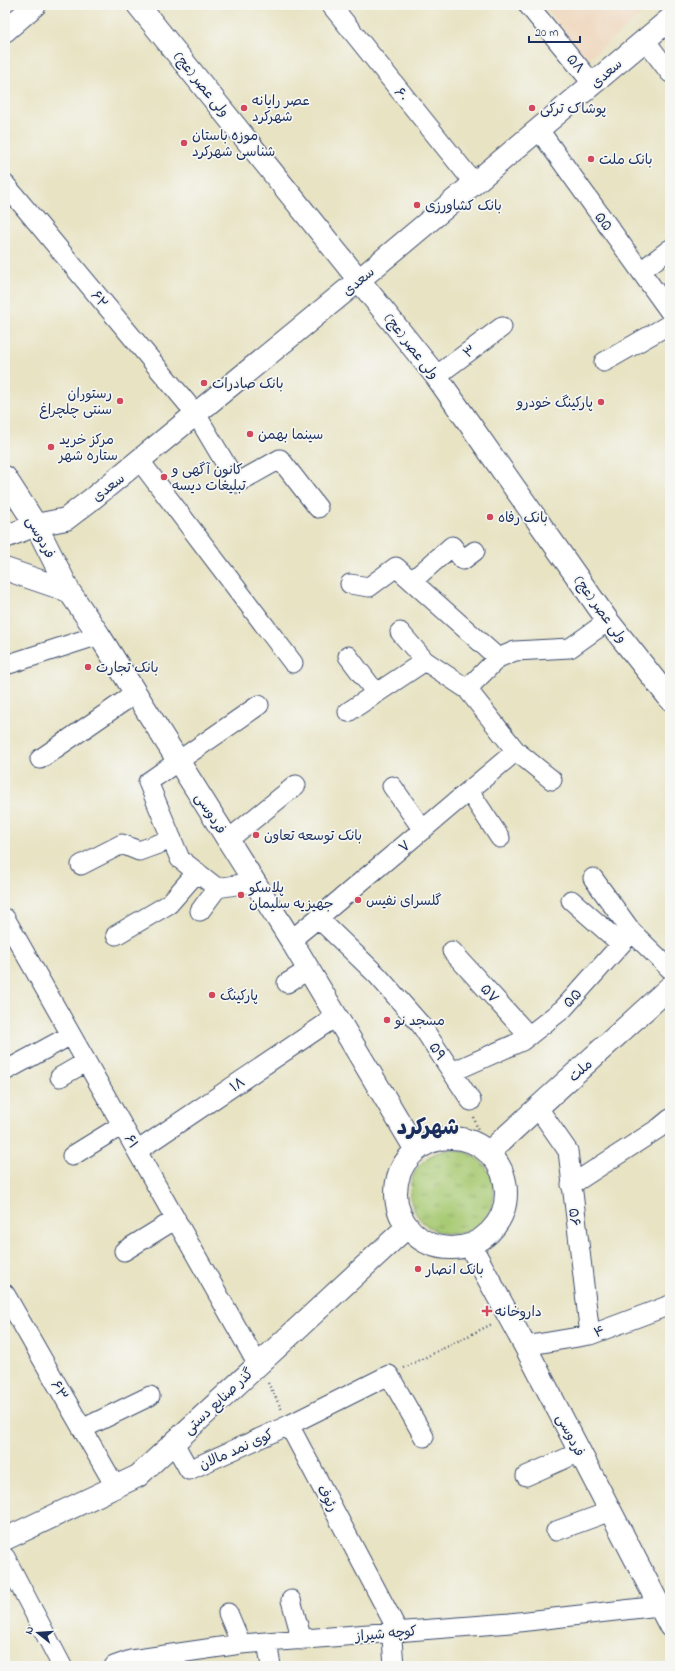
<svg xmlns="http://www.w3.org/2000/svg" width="675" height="1671" font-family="'Indie Flower','Playpen Sans Arabic',sans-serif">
<defs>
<pattern id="grass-tufts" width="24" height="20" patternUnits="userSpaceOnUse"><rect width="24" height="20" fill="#a8ca73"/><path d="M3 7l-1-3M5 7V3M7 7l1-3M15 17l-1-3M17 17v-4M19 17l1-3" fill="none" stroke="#88a462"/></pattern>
</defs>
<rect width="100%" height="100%" fill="#f6f6f2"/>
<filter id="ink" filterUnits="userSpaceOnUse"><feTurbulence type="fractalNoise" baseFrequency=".025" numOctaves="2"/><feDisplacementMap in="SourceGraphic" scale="8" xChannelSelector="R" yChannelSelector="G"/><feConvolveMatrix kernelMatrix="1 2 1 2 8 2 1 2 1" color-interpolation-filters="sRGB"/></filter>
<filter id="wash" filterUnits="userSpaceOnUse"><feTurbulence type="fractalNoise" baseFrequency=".012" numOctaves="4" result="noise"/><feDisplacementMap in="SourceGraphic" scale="16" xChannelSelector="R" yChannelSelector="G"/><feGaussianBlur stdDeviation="0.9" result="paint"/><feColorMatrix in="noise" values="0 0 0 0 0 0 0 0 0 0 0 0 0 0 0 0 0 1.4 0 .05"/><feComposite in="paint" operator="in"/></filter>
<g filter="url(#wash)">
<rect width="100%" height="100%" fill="#e8e3c3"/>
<!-- built -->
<path fill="#efd6bc" d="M543,5h110l-64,53 -6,-4z"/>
<!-- grass -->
<path fill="url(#grass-tufts)" stroke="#627c68" d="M410 1192a42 42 0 1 1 84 0a42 42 0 1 1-84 0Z"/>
</g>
<g filter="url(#ink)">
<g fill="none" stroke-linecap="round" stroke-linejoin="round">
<defs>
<path id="minor" d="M331,5l143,178
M528,5l65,79
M645,40l25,33
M539,130l131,182
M5,184l191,230 41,69 43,-24 38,49
M641,271l29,-22
M604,362l66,-38
M436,376l66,-49
M140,461l153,202
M412,581l40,-35 11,14 12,-9
M350,584l19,3 27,-20 102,91
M400,632l25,29
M348,656l28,37
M9,664l90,-29
M467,689l31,-31 17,-7 55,-3 38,-27
M348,712l77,-51 42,28 49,62 36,29
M40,759l96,-66
M392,786l31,44
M469,791l31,47
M228,840l68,-55
M81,865l41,-21 17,7 33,-12
M593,878l39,54
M255,882l-38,6 -37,-29 -32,-77 111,-77
M571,900l50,44
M200,911l17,-23
M5,918l253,447
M318,918l60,58 43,49 50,76
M116,935l53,-31 28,-32
M291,940l27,-22 198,-167
M452,951l77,85
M287,983l21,-13
M5,1071l66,-36
M452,1072l70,-31 41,-32 69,-77 38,37
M60,1077l26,-15
M538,1108l30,43 22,184
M137,1151l200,-135
M72,1156l50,-31
M571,1185l88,-57 11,-9
M124,1251l52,-32
M5,1294l110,192
M525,1346l65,-11 80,-30
M289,1425l109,206 -6,8 2,27
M82,1429l68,-33
M174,1443l15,27 100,-45 100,-50 35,62
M526,1476l54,-24
M556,1531l55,-20
M5,1557l57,109
M291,1600l11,40
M228,1613l13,31
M267,1642l4,24
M114,1666l17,-6 110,-16 269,-21 149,-17"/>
<path id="major" d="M138,5l298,371 172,245 62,78
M5,31l30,-26
M5,477l31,48 33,66 30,44 192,305 125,210
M5,537l31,-12 30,-6 26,-20 267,-219 311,-261
M5,569l64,22
M396 1193a55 55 0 1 1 110 0a55 55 0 1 1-110 0Z
M489,1152l181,-165
M470,1245l55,101 145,280
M5,1539l133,-63 269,-249"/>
</defs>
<!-- minor casing -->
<use href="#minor" stroke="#3a4a6d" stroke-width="21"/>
<!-- major casing -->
<use href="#major" stroke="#3a4a6d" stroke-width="24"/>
<!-- path -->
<path stroke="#3a4a6d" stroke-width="2.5" stroke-dasharray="1 3" stroke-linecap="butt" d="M474,1117l5,18
M404,1368l88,-44
M268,1383l14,27"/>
<!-- minor -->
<use href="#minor" stroke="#fff" stroke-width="19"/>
<!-- major -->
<use href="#major" stroke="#fff" stroke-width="22"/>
</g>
</g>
<!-- markers -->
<g fill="#d1495b" stroke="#f6f6f2" stroke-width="1.5">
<circle cx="244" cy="108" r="4"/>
<circle cx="532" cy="108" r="4"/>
<circle cx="184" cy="143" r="4"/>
<circle cx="591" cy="159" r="4"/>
<circle cx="417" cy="205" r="4"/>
<circle cx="204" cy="383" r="4"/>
<circle cx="120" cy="401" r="4"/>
<circle cx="601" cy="402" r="4"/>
<circle cx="250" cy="434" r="4"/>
<circle cx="51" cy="447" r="4"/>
<circle cx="164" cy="477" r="4"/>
<circle cx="490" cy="517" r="4"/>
<circle cx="88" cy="667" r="4"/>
<circle cx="256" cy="835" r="4"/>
<circle cx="241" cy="895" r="4"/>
<circle cx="358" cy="900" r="4"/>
<circle cx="212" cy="995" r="4"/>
<circle cx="387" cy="1020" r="4"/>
<circle cx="418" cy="1269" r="4"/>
<path d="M485 1305h4v4h4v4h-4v4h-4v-4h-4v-4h4z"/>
</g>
<g text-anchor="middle" stroke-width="3.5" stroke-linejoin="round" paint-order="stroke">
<!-- street labels -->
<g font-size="14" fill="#1b2f5e" stroke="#f6f6f2">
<text transform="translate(576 63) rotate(50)" y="5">۵۸</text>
<text transform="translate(606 73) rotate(-41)" y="5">سعدی</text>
<text transform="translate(202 84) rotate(51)" y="5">ولی عصر (عج)</text>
<text transform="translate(402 94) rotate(51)" y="5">۶۰</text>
<text transform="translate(604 221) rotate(54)" y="5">۵۵</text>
<text transform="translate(358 281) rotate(-40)" y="5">سعدی</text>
<text transform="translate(100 299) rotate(50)" y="5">۶۲</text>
<text transform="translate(412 346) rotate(52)" y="5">ولی عصر (عج)</text>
<text transform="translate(469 351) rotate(-37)" y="5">۳</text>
<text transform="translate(108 487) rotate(-38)" y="5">سعدی</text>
<text transform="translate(41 537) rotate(62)" y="5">فردوسی</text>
<text transform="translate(601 609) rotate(54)" y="5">ولی عصر (عج)</text>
<text transform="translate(211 813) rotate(58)" y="5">فردوسی</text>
<text transform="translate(404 846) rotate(-40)" y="5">۷</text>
<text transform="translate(490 993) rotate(48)" y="5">۵۷</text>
<text transform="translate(572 998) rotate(-47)" y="5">۵۵</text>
<text transform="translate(438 1051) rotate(56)" y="5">۵۹</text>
<text transform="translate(580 1070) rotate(-42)" y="5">ملت</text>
<text transform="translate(237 1084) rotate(-34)" y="5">۱۸</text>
<text transform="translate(132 1141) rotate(60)" y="5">۶۱</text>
<text transform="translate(575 1217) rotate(83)" y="5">۵۶</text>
<text transform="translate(599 1331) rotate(-19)" y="5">۴</text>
<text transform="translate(60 1390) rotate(60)" y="5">۶۳</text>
<text transform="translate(218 1401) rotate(-43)" y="5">گذر صنایع دستی</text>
<text transform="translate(571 1435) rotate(63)" y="5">فردوسی</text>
<text transform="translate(236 1449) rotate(-24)" y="5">کوی نمد مالان</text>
<text transform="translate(328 1498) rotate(62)" y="5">رئوف</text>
<text transform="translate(386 1633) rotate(-5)" y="5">کوچه شیراز</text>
</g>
<!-- poi labels -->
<g font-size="14" fill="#1b2f5e" stroke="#f6f6f2" text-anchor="start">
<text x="252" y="105">عصر رایانه<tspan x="252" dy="16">شهرکرد</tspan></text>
<text x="540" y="113">پوشاک ترکی</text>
<text x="192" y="140">موزه باستان<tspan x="192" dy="16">شناسی شهرکرد</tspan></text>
<text x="599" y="164">بانک ملت</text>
<text x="425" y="210">بانک کشاورزی</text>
<text x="212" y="388">بانک صادرات</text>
<text x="112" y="398" text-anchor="end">رستوران<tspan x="112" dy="16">سنتی چلچراغ</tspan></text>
<text x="593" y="407" text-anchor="end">پارکینگ خودرو</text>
<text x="258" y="439">سینما بهمن</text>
<text x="59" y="444">مرکز خرید<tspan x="59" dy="16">ستاره شهر</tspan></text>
<text x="172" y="474">کانون آگهی و<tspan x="172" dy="16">تبلیغات دیسه</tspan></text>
<text x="498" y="522">بانک رفاه</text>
<text x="96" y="672">بانک تجارت</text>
<text x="264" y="840">بانک توسعه تعاون</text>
<text x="249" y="892">پلاسکو<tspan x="249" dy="16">جهیزیه سلیمان</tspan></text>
<text x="366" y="905">گلسرای نفیس</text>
<text x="220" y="1000">پارکینگ</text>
<text x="395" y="1025">مسجد نو</text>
<text x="426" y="1274">بانک انصار</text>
<text x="495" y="1316">داروخانه</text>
</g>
<!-- town labels -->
<g font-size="22" font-weight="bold" fill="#1b2f5e" stroke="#f6f6f2">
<text x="428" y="1134">شهرکرد</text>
</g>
</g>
<!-- margin -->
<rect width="675" height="1671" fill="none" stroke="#f6f6f2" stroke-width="20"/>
<!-- north arrow -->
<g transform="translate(38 1633) rotate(287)" stroke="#f6f6f2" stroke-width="3" paint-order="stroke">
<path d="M0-3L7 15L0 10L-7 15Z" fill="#1b2f5e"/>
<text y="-6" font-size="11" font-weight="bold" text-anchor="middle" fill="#1b2f5e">N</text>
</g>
<!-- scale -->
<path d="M529 36v6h51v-6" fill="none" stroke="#1b2f5e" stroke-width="2"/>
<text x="535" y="36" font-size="12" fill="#1b2f5e" stroke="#f6f6f2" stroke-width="3" paint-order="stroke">20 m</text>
</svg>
